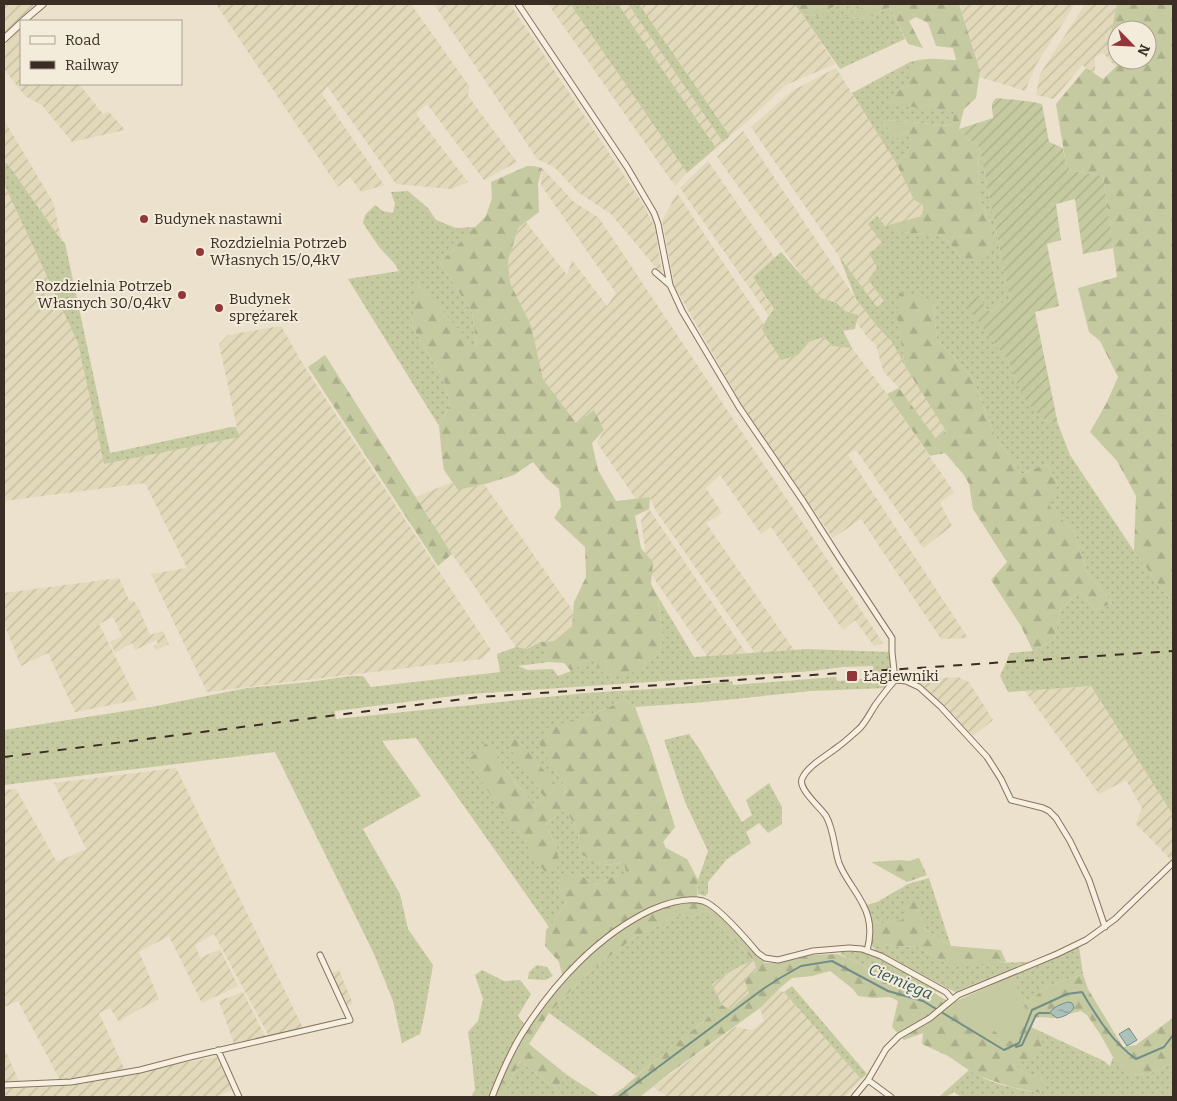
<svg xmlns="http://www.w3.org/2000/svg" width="1177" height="1101" font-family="Bitter,serif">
<defs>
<pattern id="farmland-furrows" width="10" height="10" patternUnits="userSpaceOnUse" patternTransform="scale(1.25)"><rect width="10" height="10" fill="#e1d9ba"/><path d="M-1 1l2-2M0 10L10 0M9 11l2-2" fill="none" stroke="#c2bba0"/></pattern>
<pattern id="grass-dots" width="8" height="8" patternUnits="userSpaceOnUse" patternTransform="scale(1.25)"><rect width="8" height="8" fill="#c6caa0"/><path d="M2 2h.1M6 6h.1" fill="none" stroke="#abae8a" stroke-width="1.8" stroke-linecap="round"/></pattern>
<pattern id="forest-firs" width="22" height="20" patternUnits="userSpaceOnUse" patternTransform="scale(1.25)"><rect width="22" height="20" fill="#c6caa0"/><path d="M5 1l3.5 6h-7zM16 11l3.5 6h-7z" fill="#abae8a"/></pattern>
<pattern id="garden-furrows" width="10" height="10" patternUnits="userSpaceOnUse" patternTransform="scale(1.25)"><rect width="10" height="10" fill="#c6caa0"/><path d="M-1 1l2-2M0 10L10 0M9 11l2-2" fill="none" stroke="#abae8a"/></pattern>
<pattern id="water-ripples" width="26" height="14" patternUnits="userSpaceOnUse" patternTransform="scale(1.25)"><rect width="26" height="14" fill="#acc1ba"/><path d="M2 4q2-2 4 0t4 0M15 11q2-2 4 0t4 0" fill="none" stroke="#8d9d97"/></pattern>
</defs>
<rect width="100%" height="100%" fill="#ece1cc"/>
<!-- farmland -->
<path fill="url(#farmland-furrows)" d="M4,4h36l-36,33z
M216,4h195l58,82 -1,10 49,66 -33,18 -57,-76 -11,10 52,68 -16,7 -56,-5 -69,-98 -5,8 62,91 -23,7 -11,-15 -12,10z
M434,4h76l133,200 12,24 7,47 -51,-61 -32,-21 -25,-26 -17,-8z
M548,4h22l117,169 -12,13z
M618,4h10l95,138 -7,6z
M639,4h155l8,10 33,50 -49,21 -37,35 -19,16z
M959,4h116l-39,61 -11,26 -46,-14 1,-6z
M1085,4h32l-7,33 7,11v12h6l-7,7 -13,-14 -8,4v17l-13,-9 -28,34 -18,-4 4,-21z
M21,29v55h58l24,30 5,-3 17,19 -53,12 -30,-37 -17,-9 -21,-27v-22z
M836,68l60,95 18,37 9,5 -1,11 -37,10 -2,18 -6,23 -9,13 16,21 -7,6 -38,-51 -88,-129 41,-36z
M4,120l49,82 9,39 -55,-78 -3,1z
M743,131l113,168 20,26 16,17 13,24 41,64 -10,10 -37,-52 -16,-17 -7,-26 -8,-7 -12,-16 1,-7 -12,-4 -8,-8 -16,-5 -12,-13 -92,-128z
M708,161l67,97 -22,19 21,33 -5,6 -89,-128z
M542,168l32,34 25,16 284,425 -9,3 -19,-26 -12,10 -72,-103 -10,7 -41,-59 -14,13 16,25 -16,10 88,127 -39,3 -99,-142 -6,-13 -14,1 -39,-56 7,-13 -10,-20 -18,13 -33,-44 -12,-54 -21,-42 -2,-22 10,-34 8,-5 41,53 5,-15 35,46 9,-13 -75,-108z
M4,184l74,159 26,121 135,-27 -20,-93 9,-9 53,-9 23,40 187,284 -9,9 -275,33 -56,-118 36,-6 -42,-85 -141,18z
M677,193l87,131 -1,5 35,26 11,-13 15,-5 8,9 20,2 35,46 67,98 -14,11 12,23 -29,22 -67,-98 -8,5 120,183 -27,1 -80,-120 -28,19 -87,-126 -71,-125 -13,-66z
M452,482l6,8 26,-6 89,127 -1,15 -18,15 -14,1 -14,7 -10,-2 -64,-93 -36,-57z
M649,509l97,144 -39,3 -56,-82 2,-12 -7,-8 -5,-33z
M119,578l11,24 4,-1 5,8 11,26 13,-4 6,13 -13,6 -2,-4 4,-2 -2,-4 -21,10 -3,-7 -17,10 -5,-11 12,-6 -9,-19 -14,7 38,76 -62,12 -27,-59 -27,13 -17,-42v-31z
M958,677l11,5 24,38 -20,16 -32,-34 -24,-22z
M1091,686l82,129v43l-2,2 -35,-36 6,-16 -16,-28 -27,14 -74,-103z
M176,768l127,260 -33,10 -56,-104 -19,11 5,13 20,-9 18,37 -36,17 -33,-67 -30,16 20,47 -27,14 -13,9 -9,-14 -11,5 25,55 -2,3 -62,9 -42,-79 -14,6v-217l12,-1 41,73 29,-13 -32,-66z
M754,961l3,10 -7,22 -19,16 -9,-4 -10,-21 31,-20z
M339,970l14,34 -9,4 -15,-34z
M777,990l7,2 77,87 -16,18h-177l-15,-10 82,-60 17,3 12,-9 -4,-13z
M243,992l24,48 -9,3 -24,1 -15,-43z
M4,1048l15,33 -15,1z
M217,1057l15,33 -17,7h-211v-9l46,-1 29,-4 29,-5 13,-4 19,-4z"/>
<!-- grass -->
<path fill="url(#grass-dots)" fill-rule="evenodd" d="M570,4h48l98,144 -29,25z
M628,4h11l91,132 -7,6z
M838,4h33l-26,12 21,3 24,-12 15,32 -65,30 -38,-55 15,2z
M922,59c-12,8 -12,11 -13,26l-14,7 60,20 -4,14 -61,-6 -8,2 15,16 9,-6 6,10 -7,15 -9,6 -44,-70 58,-31z
M979,145l31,155 -10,4 -8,8 -8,-3 -12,-13 21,46 15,18 7,19 30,41 13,4 12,31 64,96 35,47 4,-4v221l-82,-129 -83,6 -8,-16 10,-23 23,-2 21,-12 7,-31 18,-16 17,18 16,-7 -25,-31 -13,-40 -26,-26 10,-22 -11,-20 -26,10 -27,-40 -22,-57 -35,-37 -4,-39 -36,17 8,48 -13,-24 -16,-17 -20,-26 -17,-43 38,51 7,-6 -16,-21 9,-13 -8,-14 14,-9 -15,-20 9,-8 8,10 7,-2 6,8 28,2h13l9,7 13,17 33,-26 -16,-37z
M7,163l55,78 3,2 45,210 121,-26h5l4,10 -136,27 -26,-121 -74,-159v-20z
M408,191l20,17 8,12 20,8 20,-1 -36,36 32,49 5,38 -60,-66 -5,42 32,54 6,25 -11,21 -91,-147 51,-8 -5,-8 -15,-16 -16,-24 2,-8 10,-10 8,6 10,2 2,-9 -4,-12z
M781,252l40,46 16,5 8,8 13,4 -3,14 -12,2 9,17 -20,-2 -8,-9 -15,5 -11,13 -17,5 -19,-31 4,-9 8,-11 -21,-32z
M657,595l37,62 112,-8 86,3 3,28 -7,8 -77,3 -106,11 -70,5 -11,-8 -18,10 -27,9 -42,21 30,51 -5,3 -48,-58 -9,5 39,57 -10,9 -48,-63 72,108 -12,-27 20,-15 12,24 2,21 21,11 23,-2 4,15 -15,-2 -16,9 -17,-10 -22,11 9,16 -12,18 -6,7 -133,-189 -34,3 39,55 -58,33 37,65 8,35 25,36 -9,52 -4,17 -18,9 -9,-42 -19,-47 -99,-202 -271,33v-55l147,-23 96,-19 62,-6 42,-6h12l8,11 129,-15 -3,-18 19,-7 11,2 13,-7 9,20 -31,4 10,4 25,-1 5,7 13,-5 20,-13 14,17 38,-10 16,-11 4,-17zM873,666l1,14 16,-3 1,4 -19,3 -1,-6 -34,3 -1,-4 -103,8 -1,-4 -48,6 -98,6 -250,26 -1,-8 134,-17 344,-23 29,-4z
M689,734l11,16 42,72 10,-7 -6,-15 23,-17 13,24v17l-14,9 -9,-10 -13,9 5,11 -24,16 -19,23v11l-3,3 -7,-2v-14l10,-29 -23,-49 -21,-62z
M929,878l22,68 -25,-16 -5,-13 -37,6 -13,-1 -4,-17 10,-3 31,-18z
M707,911l47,50c-17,4 -27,14 -42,23l10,21c-27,25 -58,46 -86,71l-87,-63 39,-40 44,-34 40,-21 10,-3 9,2z
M872,941l21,5 25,1 29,17 81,-2 -73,30 -80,-42 -3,-4z
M1079,947l4,27 -35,12 -24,19 -12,-29z
M842,952h17l10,1 77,42 -73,-25 -33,-16z
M537,965l10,2 6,9 -8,4 -17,-1 1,-7z
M482,970l22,11 16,-1 11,14 -13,22 7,9 -15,23 -21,49h-18l4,-7 -3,-30 -4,-28 10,-11 5,-22 -8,-24z
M792,986l75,88 -6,5 -77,-87z
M1029,1026l75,35 6,5 3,-9 20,17 14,1 26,-12v34h-212l-7,-5 -8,5h-7l30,-27c20,14 48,19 71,23l5,-15 -14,-2 -18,-11z
M520,1061l37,28 10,-14 34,22h-99z"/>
<!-- forest -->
<path fill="url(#forest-firs)" d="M794,4h44l-21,12 -15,-2z
M871,4h88l21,67 -4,27 -12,11 -5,20 12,12 8,4 -1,50 16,37 -1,18 -11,9 -21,-1 -13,-17 -9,-7h-13l-28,-2 -6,-8 30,-8 1,-11 -9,-5 -18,-37 9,-6 7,-15 -6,-10 -9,6 -15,-16 8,-2 61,6 4,-14 -66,-8 6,-12 14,-7c0,-5 -1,-12 2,-16 8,-16 31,-8 45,-9l-3,-12 -17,-2 -8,-23 -12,-6 -7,4 14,27 -15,-4 -18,-37 -24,12 -22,-3z
M1117,4h56v590l-4,4 -35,-47 2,-55 -19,-35 -27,-29 16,-28 12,-27 -18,-36 -11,-9 -11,-44 39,-11 -14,-101 -36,-6 -11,-66 30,-36 17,11 20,-19h24v-30h-30v18l-7,-11z
M527,166h7l8,2 -4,16 1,28 -21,16 -10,33 2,22 21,42 12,54 33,44 18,-13 10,20 -12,13 6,27 18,31 34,-4 -1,12 -14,7 6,32 12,14 -2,22 6,11 6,42 -4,17 -33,23 -21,-2 -14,-17 -20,13 -7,-8 -15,-1 -9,-20 14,-1 18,-15 2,-24 12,-25 -1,-30 -31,-29 7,-11 -2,-18 -13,-11 -13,-16 -19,13 -25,8 -31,7 -14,-20 -2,-13 -3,-31 11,-21 -6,-25 -32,-54 4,-43 61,66 -5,-37 -32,-49 46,-47 6,-18 -1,-16z
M899,293l18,1 16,7 4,39 35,37 22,57 27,40 26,-10 11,20 -9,22 25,26 13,40 25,31 -16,7 -17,-18 -18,16 -7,31 -21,12 -12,-25 -30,-46 16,-18 -34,-53 -4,-25 -5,-9 -19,-22 -15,3 -43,-62 12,-6 37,51 10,-8 -41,-65 -8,-48z
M325,355l127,199 -14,12 -130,-199z
M624,699l11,8 16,43 24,77 -12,15 3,6 21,11 11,21 -1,22 10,2 13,11 45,48h12l35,-8 25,-1 13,5 23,11 57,20 12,8 10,5 60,-27 12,29 24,-19 35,-12 5,15 35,58 13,-2 34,-25 3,-3v46l-26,12 -15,-1 -19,-17 -13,-23 -13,-19 -6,-4 -17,4 -10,3 -14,-1 -6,1 -5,8 15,19 -16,15 -15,5 18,11 15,2 -6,15 -29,-6 -35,-12 -28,-19 -26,-12 1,-11 -19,7 -12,-13 6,-26 -8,-4 -17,1 -15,-2 -5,-7 -23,-18 -18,5 -20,2 -12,10 -20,20 -90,65 -30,24h-30l13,-9 35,-31 45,-35 19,-17 9,4 18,-16 -5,-14 13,-8 -3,-10 -47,-50 -16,6 -9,-2 -10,3 -40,21 -44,34 -39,40 -20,31 38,31 -10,14 -37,-28 -18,36h-8l14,-33 20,-36 36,-46 -5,-20 -14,-16 1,-16 9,-10 12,-18 -9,-16 7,-9 15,-2 17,10 16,-9 14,1 -3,-14 -23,2 -21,-11 -2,-21 -12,-24 -20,15 12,27 -1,20 -12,1 -78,-111 19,-18 48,63 10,-9 -40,-57 10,-5 49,58 4,-3 -30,-50 11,-12 58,-19z
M919,858l8,17 -20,7 -36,-20 30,-2 8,1z
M920,900l1,17 5,13 25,16 50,4 5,12 -30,4 -29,-2 -29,-17 -25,-1 -21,-5 -1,-19 13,1 18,-3 5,-18z"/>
<!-- park -->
<path fill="#c6caa0" d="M1012,976l15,36 -13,30 -9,-2 -2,-3 -51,-34z"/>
<!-- garden -->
<path fill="url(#garden-furrows)" d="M997,98c15,2 31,2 45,6l7,38 14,6 4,22 36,6 10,72 -30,6 -8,-55 -19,5 5,36 -14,4 12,62 -24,6 23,112 -13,-4 -17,-16 -13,-25 -7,-19 -15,-18 -25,-35 4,-11h10l2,13 8,3 8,-8 10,-4 -31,-155 -8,-4 -12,-12 34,-11c0,-7 -4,-16 4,-20z"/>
<!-- water -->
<path fill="url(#water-ripples)" stroke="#728f87" d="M1068,1002l4,1 2,4c-2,6 -10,10 -17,11l-7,-5c3,-6 11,-9 18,-11z
M1129,1028l8,12 -10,6 -8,-12z"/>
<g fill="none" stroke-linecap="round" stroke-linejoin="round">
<!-- stream -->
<path stroke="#728f87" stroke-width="2" d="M1016,1045v2l6,-2 14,-30 3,-2h10
M618,1097l145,-108 17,-11 21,-12 31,-5 56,30 35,10 81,49 15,-7 13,-33 35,-16 15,-2c15,25 30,50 54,67l28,-12 9,-12"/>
<defs>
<path id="minor" d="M518,4l109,163 27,46 4,11 12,61 12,26 57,96 64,94 37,58 52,79v14l3,28
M655,272l15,13
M867,951c3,-11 4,-23 1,-34 -5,-20 -22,-35 -29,-54 -5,-15 -5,-33 -13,-47 -6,-9 -28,-27 -24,-37 5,-13 26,-24 37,-33 7,-5 13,-11 20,-17 7,-7 11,-16 17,-25 6,-8 12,-16 19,-24l11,1 13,6 22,20 46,50 14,22 10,21 32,8 6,3 7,7 14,23 19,39 16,47
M218,1050l21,47
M868,1080l23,17
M4,1085l67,-3 69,-12 50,-13 160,-37 -30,-65
M492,1097c9,-23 19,-47 33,-68 31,-48 74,-94 126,-119 16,-7 35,-13 52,-9 14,4 44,39 55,52l7,5 13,2 35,-9 36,-3 13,1 19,7 65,36 6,7
M854,1097l14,-17 18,-31 13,-13 31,-18 28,-23 99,-41 29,-14 29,-21 58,-56"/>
<path id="tertiary" d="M23,21l20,-17
M4,39l17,-16"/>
</defs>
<!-- minor casing -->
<use href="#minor" stroke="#887461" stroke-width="7"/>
<!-- tertiary casing -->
<use href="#tertiary" stroke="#887461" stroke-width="8"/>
<!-- minor -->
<use href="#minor" stroke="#f7efdf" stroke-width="5"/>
<!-- tertiary -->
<use href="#tertiary" stroke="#f7efdf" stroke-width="6"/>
<!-- rail -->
<path stroke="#3a2d23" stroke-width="2" stroke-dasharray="9 9" stroke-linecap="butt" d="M4,757l476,-60 693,-46"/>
</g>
<!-- markers -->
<g fill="#923639" stroke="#f4ecdb" stroke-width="2">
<circle cx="144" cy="219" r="5"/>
<circle cx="200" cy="252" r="5"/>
<circle cx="182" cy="295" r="5"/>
<circle cx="219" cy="308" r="5"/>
<rect x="846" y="670" width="12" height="12" rx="2.5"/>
</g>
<g text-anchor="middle" stroke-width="4" stroke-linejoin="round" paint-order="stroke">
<!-- poi labels -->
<g font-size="15" fill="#3a2d23" stroke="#f4ecdb" text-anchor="start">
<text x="154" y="224">Budynek nastawni</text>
<text x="210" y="248">Rozdzielnia Potrzeb<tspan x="210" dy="17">Własnych 15/0,4kV</tspan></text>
<text x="172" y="291" text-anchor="end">Rozdzielnia Potrzeb<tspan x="172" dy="17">Własnych 30/0,4kV</tspan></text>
<text x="229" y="304">Budynek<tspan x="229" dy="17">sprężarek</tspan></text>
<text x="863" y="681">Łagiewniki</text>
</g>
<!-- water labels -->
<g font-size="16" font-style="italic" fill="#345855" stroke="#f4ecdb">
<text transform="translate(901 981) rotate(23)" y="6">Ciemięga</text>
</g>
</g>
<!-- border -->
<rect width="1177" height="1101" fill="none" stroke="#3a2d23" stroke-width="10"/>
<!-- legend -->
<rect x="20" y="20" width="162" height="65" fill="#f4ecdb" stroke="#aaa091"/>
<rect x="30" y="36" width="25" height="8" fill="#f7efdf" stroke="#aaa091"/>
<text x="65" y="45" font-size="15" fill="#3a2d23">Road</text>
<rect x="30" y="61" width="25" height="8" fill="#3a2d23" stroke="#aaa091"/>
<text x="65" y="70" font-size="15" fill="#3a2d23">Railway</text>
<!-- north arrow -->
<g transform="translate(1132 45) rotate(114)"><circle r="24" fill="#f4ecdb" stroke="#aaa091"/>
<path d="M0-4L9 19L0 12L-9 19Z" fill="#923639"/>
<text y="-8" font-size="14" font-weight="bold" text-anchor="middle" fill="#3a2d23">N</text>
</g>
</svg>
